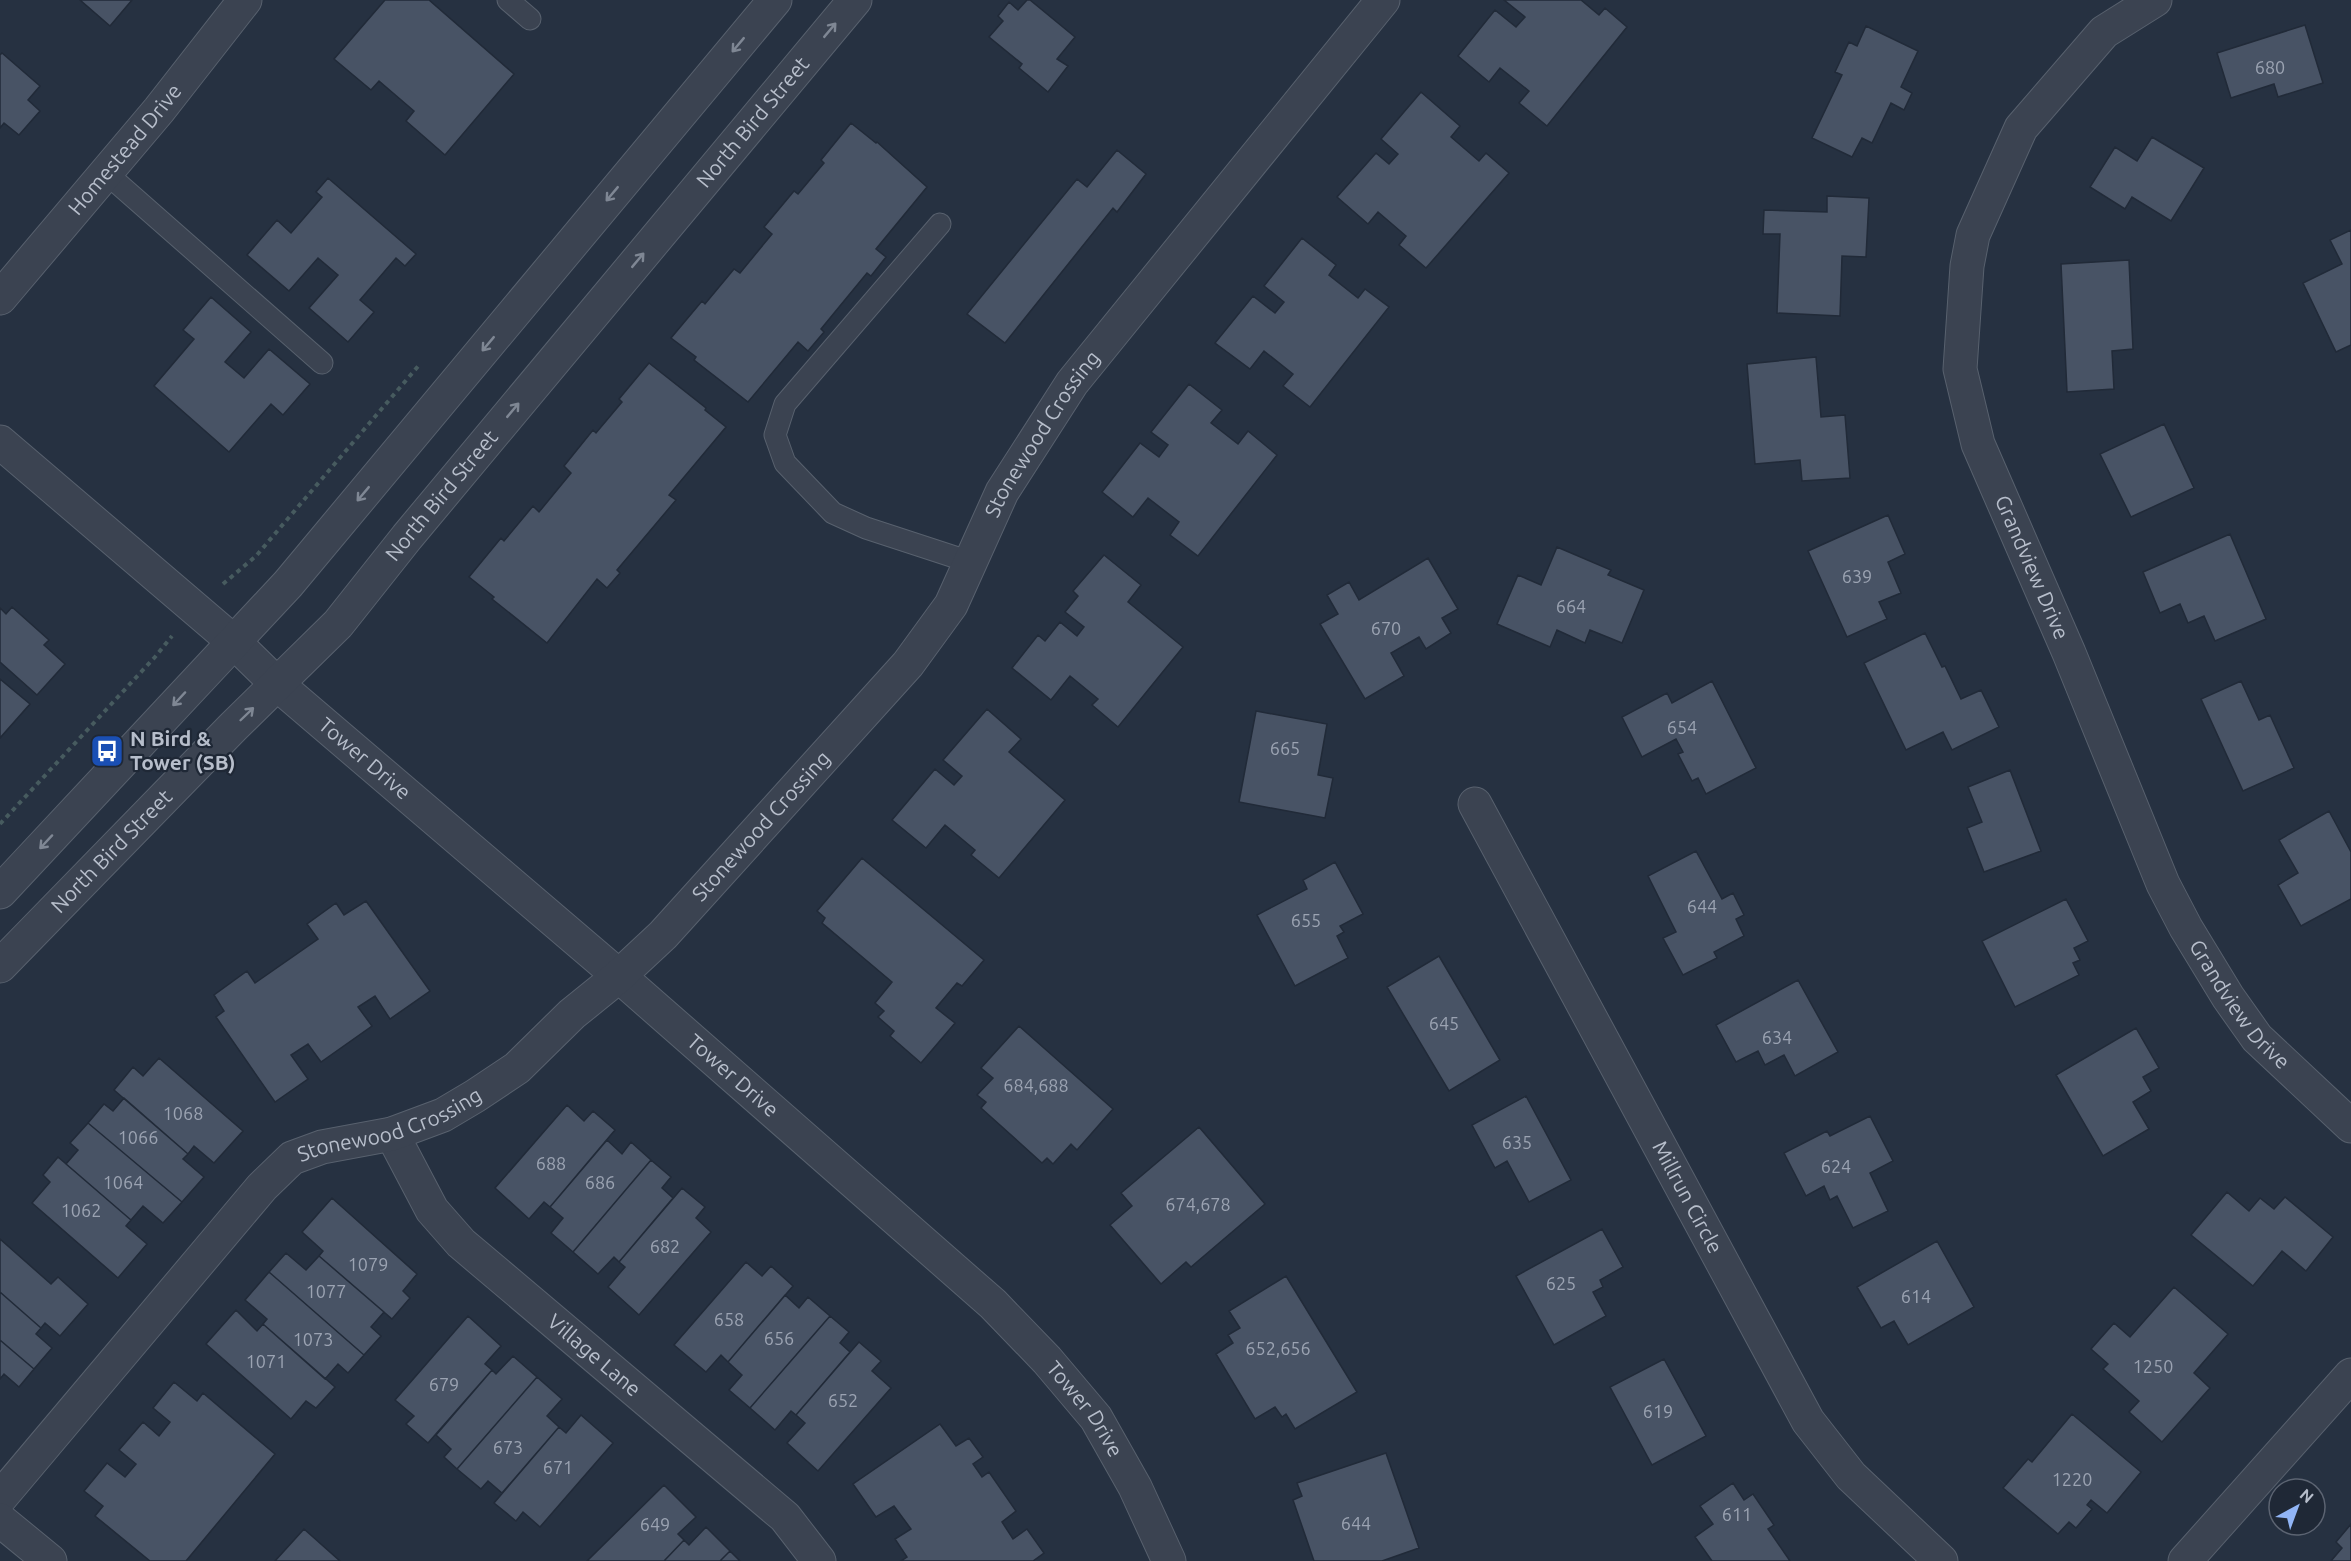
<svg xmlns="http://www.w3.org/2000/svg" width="2351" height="1561" font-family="Ubuntu,sans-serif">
<rect width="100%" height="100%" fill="#263141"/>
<!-- building -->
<path fill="#485365" stroke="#212a38" stroke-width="1.5" d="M80,0h52l-22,26z
M385,0h44l85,74 -69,81 -39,-34 8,-10 -35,-30 -8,9 -37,-31z
M1027,0h3l45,37 -18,22 11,7 -20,26 -29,-24 3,-4 -33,-27 14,-16 -5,-5 11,-14 9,8z
M1504,0h77l18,15 6,-7 22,19 -80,99 -28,-23 10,-12 -29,-23 -11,14 -31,-26 37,-46 21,17 9,-10z
M2305,25l18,58 -45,14 -4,-13 -43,14 -14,-45z
M1866,26l52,25 -17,36 11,6 -8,17 -13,-7 -19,40 -10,-5 -10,19 -40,-19 30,-63 -7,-3 14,-30 8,4z
M2,53l38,33 -12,14 12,11 -21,24 -15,-12 -4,5v-73z
M1421,92l39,34 -9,11 28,24 7,-8 23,20 -83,95 -27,-23 7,-9 -28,-24 -10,12 -31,-27 39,-44 13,11 9,-10 -17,-15z
M851,123l25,20 1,-1 50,45 -51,62 10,8 -15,19 -4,-3 -46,56 3,3 -16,19 -10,-9 -50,60 -54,-42 2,-3 -25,-19 31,-37 3,3 29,-35 6,4 32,-39 -8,-7 30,-36 4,3 26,-31 -3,-3z
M2152,137l52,31 -33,53 -39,-24 -7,12 -35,-22 25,-40 22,14z
M1117,150l29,24 -29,38 -4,-4 -108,135 -38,-29 110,-135 10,8z
M328,178l88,76 -11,12 -9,-8 -36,42 14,12 -26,30 -39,-34 29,-33 -20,-17 -29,33 -42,-36 30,-35 14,13 31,-36 -6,-5z
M1827,196l42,2 -3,59 -24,-1 -2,60 -63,-3 3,-79h-17l1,-24 63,2z
M2351,230v115l-15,7 -33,-69 39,-19 -12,-24z
M1302,238l34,27 -7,10 29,23 7,-9 24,18 -79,100 -27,-21 10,-12 -29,-23 -14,18 -35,-26 38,-47 22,17 9,-11 -20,-16z
M2129,260l4,89 -21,2 2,38 -47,3 -6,-128z
M211,297l40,35 -26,30 19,16 25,-29 41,35 -27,31 -12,-11 -42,48 -75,-66 40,-47 -11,-9z
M1816,357l5,60 24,-2 5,63 -48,3 -2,-21 -45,4 -8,-100z
M649,363l57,45 -1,2 21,17 -57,68 7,5 -59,70 3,3 -13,15 -10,-9 -50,64 -55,-44 2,-2 -25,-20 32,-39 3,3 29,-35 6,6 32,-39 -7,-7 29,-36 3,3 26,-31 -3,-3z
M1189,384l33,26 -11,13 27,21 10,-13 29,24 -79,101 -28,-21 9,-13 -31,-24 -15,19 -31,-25 38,-49 19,14 9,-12 -17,-13z
M2164,424l30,64 -63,29 -31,-63z
M1888,515l17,39 -17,8 13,31 -22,9 8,17 -40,18 -39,-86z
M2230,534l36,85 -51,22 -11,-25 -16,7 -8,-19 -20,9 -17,-41z
M1557,547l54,23 -3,5 36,15 -22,53 -32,-13 -5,13 -28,-13 -7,17 -53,-23 21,-49 23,10z
M1104,555l37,30 -13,17 55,45 -65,80 -26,-22 6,-6 -28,-23 -19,24 -39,-32 26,-33 7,6 15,-19 17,14 7,-9 -19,-15 13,-16 -5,-5z
M1428,558l30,51 -16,9 9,15 -25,16 -7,-12 -28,16 13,23 -39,23 -45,-75 18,-10 -11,-19 22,-13 10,18z
M12,607l37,33 -5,5 21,19 -28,31 -37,-33v-54l6,6z
M1925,633l17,34 3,-1 16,33 20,-9 18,37 -47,23 -9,-18 -37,18 -42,-87z
M0,679l30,25 -30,34z
M1712,681l44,87 -50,26 -8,-16 -6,3 -14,-27 5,-2 -7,-13 -34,18 -20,-40 45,-24 5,10z
M2241,681l18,39 11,-5 24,53 -51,23 -42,-92z
M987,709l34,30 -12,13 56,48 -66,78 -28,-23 4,-5 -30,-25 -19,23 -34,-28 43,-51 19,16 8,-9 -19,-16z
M1256,711l71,13 -9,51 15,3 -8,40 -86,-16z
M2010,770l31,81 -57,21 -17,-44 15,-6 -14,-35z
M2329,811l22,41v47l-50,27 -23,-41 20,-12 -19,-33z
M1696,851l26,48 11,-6 11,22 -8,4 8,17 -30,16 3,6 -34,17 -20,-37 13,-6 -28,-56z
M862,858l122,102 -22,26 -5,-3 -21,25 19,15 -34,40 -31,-27 4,-5 -16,-14 6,-6 -9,-8 17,-21 -70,-59 3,-5 -8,-7z
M1335,862l28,52 -23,12 4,6 -7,4 11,22 -53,28 -38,-71 50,-26 -4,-9z
M2066,899l22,42 -14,7 6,12 -7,3 6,12 -64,32 -33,-66z
M366,901l64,90 -40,28 -15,-23 -17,11 14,19 -51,36 -13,-18 -17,11 17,24 -33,23 -59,-85 8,-6 -10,-16 33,-24 8,12 63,-44 -11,-15 29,-21 8,12z
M1439,956l61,104 -51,31 -62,-104z
M1798,980l40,72 -43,24 -11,-21 -19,10 -7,-14 -22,11 -20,-37z
M1019,1026l94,83 -36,41 -6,-6 -18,20 -6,-6 -5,5 -61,-55 5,-6 -9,-7 16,-17 -12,-10z
M2136,1028l23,40 -16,9 8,14 -18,11 16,27 -46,27 -47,-81z
M159,1058l84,73 -29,32 -20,-17 -6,8 -74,-64 19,-23 10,9z
M1526,1096l45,84 -42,22 -22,-41 -12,7 -23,-43z
M124,1098l64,56 -5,5 21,18 -22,25 -94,-79 16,-19 9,7z
M567,1105l17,16 9,-10 22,19 -65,77 -6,-5 -15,17 -34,-31z
M1870,1116l23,45 -23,12 18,38 -35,17 -16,-32 -7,4 -6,-14 -18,10 -22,-43 43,-22 3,5z
M88,1123l94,79 -19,21 -20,-17 -12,14 -65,-56 12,-14 -8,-7z
M1199,1127l66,77 -74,63 -5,-5 -25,22 -51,-59 22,-19 -11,-13z
M607,1140l15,14 9,-12 20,18 -78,92 -22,-19 12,-15 -13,-11z
M58,1157l73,63 -5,6 21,18 -29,34 -86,-75 18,-21 -7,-7z
M651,1160l20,17 -9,11 11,10 -54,64 -5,-5 -16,17 -25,-22z
M682,1188l23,19 -9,11 15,14 -72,83 -31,-28 17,-20 -6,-5z
M2227,1192l22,19 11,-13 14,11 11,-12 48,40 -27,34 -24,-20 -29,35 -62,-51z
M332,1198l85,76 -14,17 7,7 -18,21 -73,-63 4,-5 -21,-19z
M1602,1229l21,38 -23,13 3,7 -10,5 13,24 -52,29 -38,-69z
M0,1239l51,45 7,-7 30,27 -28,32 -15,-13 -4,5 -41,-36z
M1937,1241l37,66 -66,38 -14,-24 -13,7 -24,-41z
M286,1253l20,17 13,-14 65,56 -13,15 10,9 -17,19 -95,-83z
M746,1262l16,14 9,-10 22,20 -65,76 -7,-7 -15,17 -32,-27z
M269,1272l95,83 -16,18 -10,-9 -13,15 -62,-55 4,-5 -22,-19z
M1286,1276l71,116 -62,37 -9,-15 -4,3 -7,-10 -20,12 -39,-65 17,-11 -5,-8 12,-7 -11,-17z
M2174,1287l54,47 -34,39 16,15 -48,54 -33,-30 10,-11 -36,-32 5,-5 -17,-15 23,-26 16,14z
M0,1292l41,36 -5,6 16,14 -18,21 -34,-29z
M785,1295l14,13 9,-11 22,19 -80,92 -21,-18 13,-15 -14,-13z
M236,1310l21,21 6,-7 72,63 -19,21 -10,-7 -15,18 -85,-75z
M468,1316l33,30 -16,18 7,6 -64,73 -22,-19 8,-8 -19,-16z
M830,1316l19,16 -9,11 10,9 -54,63 -5,-4 -16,19 -25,-22z
M0,1340l34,29 -15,18 -15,-13 -4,5z
M859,1342l22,19 -9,10 19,17 -73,83 -31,-28 18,-20 -9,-8z
M513,1356l24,21 -80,92 -13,-12 7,-8 -15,-14 56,-65 4,4z
M1664,1359l42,77 -54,29 -42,-78z
M537,1377l25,22 -15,17 12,11 -57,66 -14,-12 -7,8 -24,-20z
M174,1382l23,19 6,-8 72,61 -89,107h-36l-55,-45 8,-10 -19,-15 23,-28 18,14 11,-13 -17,-14 24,-28 16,14 11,-14 -17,-14z
M2072,1414l69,58 -34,41 -16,-13 -4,5 5,4 -16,19 -7,-6 -11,12 -55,-46 25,-29 4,3z
M581,1415l32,28 -73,84 -17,-15 -7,9 -22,-18 65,-76 7,6z
M940,1424l16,22 13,-8 14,19 -10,7 9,13 7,-5 27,39 -14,11 11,17 14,-10 17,24 -11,8h-132l6,-4 -12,-18 16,-10 -17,-23 -18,11 -23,-33z
M1386,1453l33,95 -37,13h-68l-21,-61 9,-4 -5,-13z
M1733,1483l11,17 9,-6 21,31 -6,4 22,32h-78l-17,-24 18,-13 -13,-18z
M664,1485l32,32 -18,17 6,6 -20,21h-77z
M2351,1524v37h-20l11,-13 -6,-6z
M706,1527l24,24 -10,10h-56l20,-21 5,5z
M304,1529l36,32h-65z
M730,1551l10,10h-20z"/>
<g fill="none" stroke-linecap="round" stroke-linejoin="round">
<defs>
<path id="service" d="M508,0l22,19
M106,173l216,190
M940,224l-155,180 -10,31 10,28 48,50 33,15 104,34"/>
<g id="minor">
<path id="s1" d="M2155,0l-51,32 -83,96 -48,107 -6,31 -7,103 18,75 91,209 94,231 23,44 42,69 29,41 94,88"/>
<path id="s2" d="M0,298l159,-188 86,-110"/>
<path id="s3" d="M0,442l234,200 43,42 342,292 374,328 54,56 49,58 39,69 34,74"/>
<path id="s4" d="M1475,804l333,617 43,55 90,85"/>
<path id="s5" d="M392,1134l40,76 29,33 324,274 34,44"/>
<path id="s6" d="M0,1498l262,-311 30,-29 30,-11 70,-13 51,-19 32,-19 42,-28 55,-54 47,-38 44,-41 245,-271 43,-59 51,-113 70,-109 311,-383"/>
<path d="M0,1520l50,41"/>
<path d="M2185,1561l166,-186"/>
</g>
<g id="tertiary">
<path d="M0,892l288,-308 487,-584"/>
<path id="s7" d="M0,966l233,-239 105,-103 69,-87 448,-537"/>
</g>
</defs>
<!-- service casing -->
<use href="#service" stroke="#58616e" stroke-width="23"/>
<!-- minor casing -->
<use href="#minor" stroke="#58616e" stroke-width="35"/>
<!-- tertiary casing -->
<use href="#tertiary" stroke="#58616e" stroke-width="35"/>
<!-- path -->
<path stroke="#475b5f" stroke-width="4" stroke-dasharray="4.5 4.5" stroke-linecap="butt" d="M223,584l33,-28 164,-192
M0,824l155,-167 17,-21"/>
<!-- service -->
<use href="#service" stroke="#3b4351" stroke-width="21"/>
<!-- minor -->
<use href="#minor" stroke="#3b4351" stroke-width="33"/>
<!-- tertiary -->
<use href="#tertiary" stroke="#3b4351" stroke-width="33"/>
</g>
<!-- one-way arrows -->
<defs><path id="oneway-shaft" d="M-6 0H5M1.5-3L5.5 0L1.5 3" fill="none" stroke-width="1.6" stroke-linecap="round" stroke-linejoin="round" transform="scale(1.5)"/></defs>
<g stroke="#7f8794">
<use href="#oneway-shaft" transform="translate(830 30) rotate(-50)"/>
<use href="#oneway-shaft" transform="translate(738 45) rotate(130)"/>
<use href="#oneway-shaft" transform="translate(612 194) rotate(130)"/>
<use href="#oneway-shaft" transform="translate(638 260) rotate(-50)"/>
<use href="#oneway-shaft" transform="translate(488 344) rotate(130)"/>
<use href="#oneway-shaft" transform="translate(513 410) rotate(-50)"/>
<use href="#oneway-shaft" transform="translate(363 494) rotate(130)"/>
<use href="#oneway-shaft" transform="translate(179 699) rotate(133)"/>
<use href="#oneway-shaft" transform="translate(247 714) rotate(-44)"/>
<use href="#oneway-shaft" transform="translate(46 842) rotate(133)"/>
</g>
<!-- icons -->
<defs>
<symbol id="bus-square" viewBox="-11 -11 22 22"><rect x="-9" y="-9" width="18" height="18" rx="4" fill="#1a4fb4" stroke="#1f2836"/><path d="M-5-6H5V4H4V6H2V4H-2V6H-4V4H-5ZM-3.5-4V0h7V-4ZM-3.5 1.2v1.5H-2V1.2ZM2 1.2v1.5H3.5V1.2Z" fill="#fff"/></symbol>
</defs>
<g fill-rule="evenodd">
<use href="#bus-square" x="88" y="732" width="38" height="38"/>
</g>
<g text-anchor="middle" stroke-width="4.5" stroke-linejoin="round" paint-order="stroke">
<!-- number labels -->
<g font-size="18" fill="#9ba3b2">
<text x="2270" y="74">680</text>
<text x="1857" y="583">639</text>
<text x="1571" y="613">664</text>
<text x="1386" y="635">670</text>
<text x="1682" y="734">654</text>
<text x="1285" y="755">665</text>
<text x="1702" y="913">644</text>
<text x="1306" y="927">655</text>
<text x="1444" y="1030">645</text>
<text x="1777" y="1044">634</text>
<text x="1036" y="1092">684,688</text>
<text x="183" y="1120">1068</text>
<text x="138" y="1144">1066</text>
<text x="1517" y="1149">635</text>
<text x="551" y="1170">688</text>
<text x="1836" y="1173">624</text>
<text x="123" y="1189">1064</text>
<text x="600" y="1189">686</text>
<text x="1198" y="1211">674,678</text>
<text x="81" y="1217">1062</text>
<text x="665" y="1253">682</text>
<text x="368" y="1271">1079</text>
<text x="1561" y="1290">625</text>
<text x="326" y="1298">1077</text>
<text x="1916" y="1303">614</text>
<text x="729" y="1326">658</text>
<text x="779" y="1345">656</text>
<text x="313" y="1346">1073</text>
<text x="1278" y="1355">652,656</text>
<text x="266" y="1368">1071</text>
<text x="2153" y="1373">1250</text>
<text x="444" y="1391">679</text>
<text x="843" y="1407">652</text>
<text x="1658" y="1418">619</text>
<text x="508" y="1454">673</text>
<text x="558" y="1474">671</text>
<text x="2072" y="1486">1220</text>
<text x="1737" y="1521">611</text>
<text x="1356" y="1530">644</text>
<text x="655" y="1531">649</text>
</g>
<!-- street labels -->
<g font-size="21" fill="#b7becb" stroke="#1f2836">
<text dy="7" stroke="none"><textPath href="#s7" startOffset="1132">North Bird Street</textPath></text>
<text dy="7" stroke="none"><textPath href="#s2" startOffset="194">Homestead Drive</textPath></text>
<text dy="7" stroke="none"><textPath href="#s6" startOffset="1524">Stonewood Crossing</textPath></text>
<text dy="7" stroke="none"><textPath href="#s7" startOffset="646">North Bird Street</textPath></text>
<text dy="7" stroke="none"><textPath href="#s1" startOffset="651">Grandview Drive</textPath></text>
<text dy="7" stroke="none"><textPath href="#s3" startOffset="483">Tower Drive</textPath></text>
<text dy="7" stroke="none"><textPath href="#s6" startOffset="1038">Stonewood Crossing</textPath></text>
<text dy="7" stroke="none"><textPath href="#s7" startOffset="160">North Bird Street</textPath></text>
<text dy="7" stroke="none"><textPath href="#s1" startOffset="1137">Grandview Drive</textPath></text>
<text dy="7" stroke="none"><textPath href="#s3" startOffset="969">Tower Drive</textPath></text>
<text dy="7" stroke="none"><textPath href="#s6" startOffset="552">Stonewood Crossing</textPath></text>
<text dy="7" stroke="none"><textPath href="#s4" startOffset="447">Millrun Circle</textPath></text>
<text dy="7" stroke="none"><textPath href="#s5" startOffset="304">Village Lane</textPath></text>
<text dy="7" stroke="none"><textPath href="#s3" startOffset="1455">Tower Drive</textPath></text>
</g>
<!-- poi labels -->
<g font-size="21" font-weight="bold" fill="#b7becb" stroke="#1f2836" text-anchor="start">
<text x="130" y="746">N Bird &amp;<tspan x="130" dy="24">Tower (SB)</tspan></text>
</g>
</g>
<!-- north arrow -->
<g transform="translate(2297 1507) rotate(41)"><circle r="28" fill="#1f2836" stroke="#5c6472" stroke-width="1.5"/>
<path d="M0-4.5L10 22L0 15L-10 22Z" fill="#91b5f6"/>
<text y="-9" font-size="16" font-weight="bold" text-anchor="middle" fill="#b7becb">N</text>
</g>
</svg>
